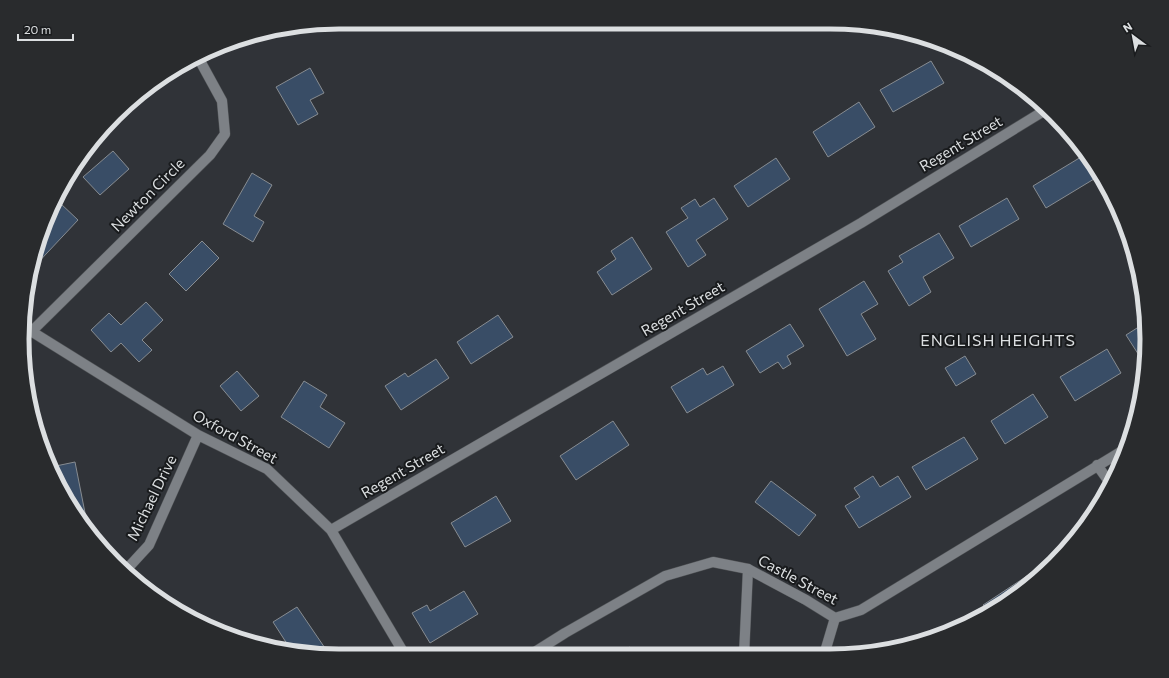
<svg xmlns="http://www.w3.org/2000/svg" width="1169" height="678" font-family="Commissioner,sans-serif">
<rect width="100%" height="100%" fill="#303338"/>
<!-- building -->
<path fill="#394d66" stroke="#878c91" d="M931,61l13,22 -51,29 -13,-22z
M310,68l14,25 -14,7 8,14 -20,11 -22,-38z
M859,102l16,25 -47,30 -15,-25z
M113,151l16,18 -29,26 -17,-18z
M1081,157l13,22 -48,29 -13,-22z
M776,158l14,21 -42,28 -14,-21z
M252,173l20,12 -18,31 10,6 -11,20 -30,-18z
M714,198l14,21 -32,21 10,15 -18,12 -22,-35 22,-14 -7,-10 14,-9 5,8z
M1007,198l12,21 -48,28 -12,-21z
M60,203l18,17 -46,49 1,-12 22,-49z
M939,233l15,25 -31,19 8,15 -22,14 -21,-35 15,-9 -4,-6z
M632,237l20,32 -40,26 -15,-23 19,-13 -5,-8z
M202,241l17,17 -33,33 -17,-17z
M864,281l14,23 -17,10 15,25 -29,17 -28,-47z
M146,302l17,18 -21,20 10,10 -13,12 -18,-19 -10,9 -20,-22 18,-17 12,12z
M498,315l15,22 -42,27 -14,-22z
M1145,323l2,16 -2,18 -3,3 -16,-25z
M790,324l14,22 -17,10 4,8 -8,5 -5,-7 -18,11 -14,-22z
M1107,349l14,24 -46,28 -15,-24z
M965,356l11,18 -20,12 -11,-18z
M436,359l13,19 -48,32 -16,-24 20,-13 3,4z
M723,366l11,19 -47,28 -16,-26 32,-19 4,7z
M237,371l22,25 -18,15 -21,-25z
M304,381l23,14 -7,12 25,16 -16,25 -48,-31z
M1033,394l15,23 -43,27 -14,-23z
M613,421l16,24 -53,35 -16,-24z
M964,437l14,22 -52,31 -14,-23z
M75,462l13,66 -37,-61z
M873,476l7,11 18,-11 13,21 -52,31 -14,-22 15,-9 -6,-9z
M771,481l45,34 -17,21 -44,-34z
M496,496l15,25 -46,26 -14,-24z
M1030,574l3,5 -44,34 -6,-8z
M464,591l14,23 -48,29 -18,-30 15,-8 3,6z
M297,607l32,47 -2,1h-9l-27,-5 -18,-28z
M969,618l2,4 -31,13z
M630,647l5,8h-19z"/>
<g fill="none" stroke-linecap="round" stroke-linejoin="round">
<defs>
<path id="lane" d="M744,655l4,-86
M824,655l11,-37"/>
<path id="street" d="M26,328l172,107 69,34 64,61 74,125
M31,332l179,-177 15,-21 -3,-33 -23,-42
M1097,465l13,18
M331,530l530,-307 186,-114
M126,570l23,-25 49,-110
M530,655l35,-22 100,-57 48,-14 35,7 58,31 29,18 26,-8 266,-162"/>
</defs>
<!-- lane casing -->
<use href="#lane" stroke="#4f5255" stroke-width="11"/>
<!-- street casing -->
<use href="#street" stroke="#4f5255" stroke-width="11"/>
<!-- lane -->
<use href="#lane" stroke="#7d8186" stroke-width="10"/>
<!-- street -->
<use href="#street" stroke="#7d8186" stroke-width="10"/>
</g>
<g text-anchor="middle" stroke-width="4" stroke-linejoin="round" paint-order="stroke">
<!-- street labels -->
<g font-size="15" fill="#dcdfe1" stroke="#191b1d">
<text transform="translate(961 144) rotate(-31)" y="5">Regent Street</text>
<text transform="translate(148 195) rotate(-45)" y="5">Newton Circle</text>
<text transform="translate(683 309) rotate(-30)" y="5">Regent Street</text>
<text transform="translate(235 437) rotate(29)" y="5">Oxford Street</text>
<text transform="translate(403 471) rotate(-30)" y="5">Regent Street</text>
<text transform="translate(152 498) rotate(-64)" y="5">Michael Drive</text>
<text transform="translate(798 580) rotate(28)" y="5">Castle Street</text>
</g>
<!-- neighbourhood labels -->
<g font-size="16" letter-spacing="1" fill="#dcdfe1" stroke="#191b1d">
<text x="998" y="346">ENGLISH HEIGHTS</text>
</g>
</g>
<!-- crop -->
<path d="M0 0H1169V678H0ZM339 29H830A310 310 0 0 1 1140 339V339A310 310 0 0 1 830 649H339A310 310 0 0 1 29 339V339A310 310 0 0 1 339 29Z" fill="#292b2d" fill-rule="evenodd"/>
<path fill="none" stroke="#dcdfe1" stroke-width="5" d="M339 29H830A310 310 0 0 1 1140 339V339A310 310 0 0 1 830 649H339A310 310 0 0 1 29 339V339A310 310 0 0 1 339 29Z"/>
<!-- north arrow -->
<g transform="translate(1133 36) rotate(328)" stroke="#191b1d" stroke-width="3" paint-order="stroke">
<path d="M0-3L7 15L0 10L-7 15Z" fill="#dcdfe1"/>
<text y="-6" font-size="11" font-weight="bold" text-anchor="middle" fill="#dcdfe1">N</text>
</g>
<!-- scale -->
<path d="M18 34v6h55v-6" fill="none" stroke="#dcdfe1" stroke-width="2"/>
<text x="24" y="34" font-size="12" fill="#dcdfe1" stroke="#191b1d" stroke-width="3" paint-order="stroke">20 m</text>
</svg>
